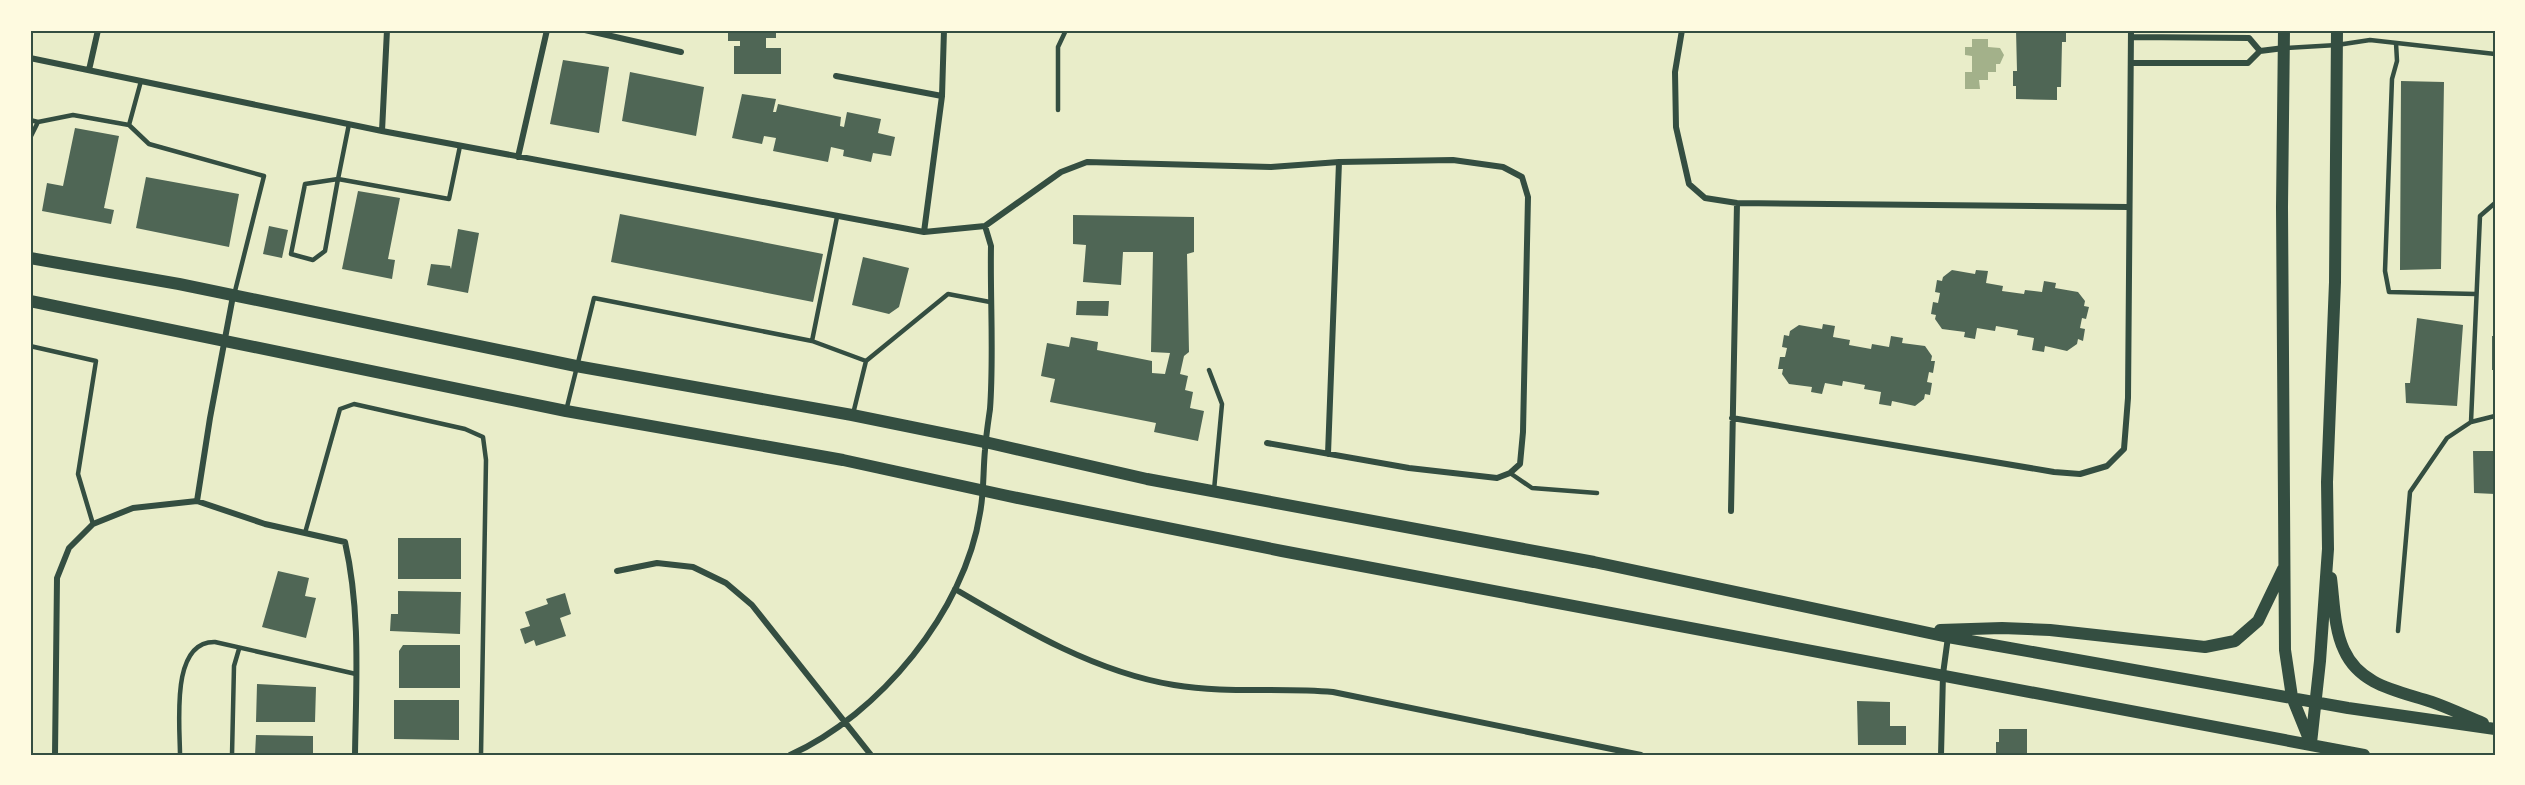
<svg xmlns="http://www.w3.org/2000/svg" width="2525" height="785" font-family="'Roboto Condensed',sans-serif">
<rect width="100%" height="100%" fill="#e9edc9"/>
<!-- water -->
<path fill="#a3b18a" d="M1972,39h16v8l12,1 4,7 -4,9h-4v8h-8v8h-9l1,9h-15v-17h7v-16l-7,-1v-8h7z"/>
<!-- building -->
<path fill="#4f6655" d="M728,30h48v8h-10v10h15v26h-47v-28h6v-5h-12z
M2016,30h50v12h-4l-1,45h-4v13l-41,-1v-13h-3v-15h4z
M563,60l46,7 -10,66 -49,-9z
M630,72l74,15 -8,49 -74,-15z
M2401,81l43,1 -3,187 -41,1z
M742,94l34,5 -3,13h3l2,-8 63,13 -1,9 4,1 3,-15 34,7 -3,14 17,4 -4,19 -18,-3 -2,9 -28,-6 1,-6 -13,-3 -3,15 -55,-11 3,-13 -12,-2 -2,8 -30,-6z
M75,128l44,8 -15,72 10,2 -3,14 -69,-13 5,-28 16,3z
M146,177l93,17 -10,53 -93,-19z
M358,191l42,7 -12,61 7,1 -3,19 -50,-10z
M620,214l203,40 -10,48 -202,-40z
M1073,215l121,2v35l-7,2 2,98 -5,4 -4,18 8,2 -3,14 8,2 -3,16 14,3 -6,30 -44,-9 2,-9 -106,-21 5,-23 -14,-3 6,-33 22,4 2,-10 27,5 -1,8 55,11v12l13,1 5,-21 -19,-1 2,-100h-30l-2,33 -38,-3 3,-37 -13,-1z
M269,226l19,4 -6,28 -19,-4z
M458,229l21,4 -11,60 -41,-8 4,-21 19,2 1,3z
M863,257l46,11 -10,39 -10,7 -37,-9z
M1952,270l23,4 1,-4 12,1 -2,12 17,3 -1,5 22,3 1,-4 17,2 2,-11 12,2 -1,5 23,4 7,9 -1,5 5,1 -3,12 -4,-1 -2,10 5,1 -2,12 -5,-2 -1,5 -10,7 -22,-5 -1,6 -12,-2 2,-12 -17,-3 1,-5 -22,-4 -1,5 -18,-3 -2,11 -11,-2 1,-5 -23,-3 -7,-10 1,-4 -5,-1 2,-12 5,1 2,-10 -5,-1 2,-12 5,1 1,-4z
M1077,301h32l-1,15 -32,-1z
M2417,318l46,7 -6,81 -51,-3 -1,-20h5z
M1823,324l12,2 -2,11 17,3 -1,5 22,4 1,-5 17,3 2,-11 12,2 -1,5 23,3 7,10 -1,5h4l-2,12 -4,-1 -2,10 5,1 -2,12 -5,-1 -1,5 -9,7 -23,-5 -1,5 -12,-2 2,-12 -17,-3 1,-4 -22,-4 -1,5 -17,-3 -3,11 -11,-2 1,-5 -23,-3 -7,-10 1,-5h-5l2,-12h5l2,-9 -5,-1 2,-12 5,1 1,-5 9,-6 23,4z
M2492,336h3v34h-3z
M2473,451h22v43l-21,-1z
M398,538h63v41h-63z
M278,571l31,7 -4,18 11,2 -10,40 -44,-11z
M398,591l63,1 -1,42 -70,-3 1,-17h7z
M565,593l6,21 -11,4 6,18 -30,10 -2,-6 -9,4 -5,-15 10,-3 -5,-14 23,-8 -2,-5z
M403,645h57v43h-61v-37z
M257,684l59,3 -1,35h-59z
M394,700h65v40l-65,-1z
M1857,701l33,1v24h16v19h-48z
M1999,729h28v26h-31v-13h3z
M256,735l57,1v19h-58z"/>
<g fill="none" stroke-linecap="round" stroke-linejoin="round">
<!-- service -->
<path stroke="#344e41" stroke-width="4.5" d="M2396,43l1,18 -5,18 -7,192 4,21 87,2
M2286,48l51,-3 33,-5 125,14
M1058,110v-63l8,-17
M30,120l8,2 35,-7 56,10 12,-44
M349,124l-11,55 -33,5 -14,70 22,6 12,-9 13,-72 111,20 11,-53
M129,125l20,19 115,32 -30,119
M30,138l8,-16
M812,341l54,20 82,-67 42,8
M30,346l66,15 -18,113 15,50
M1209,370l13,34 -8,86
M566,411l28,-113 218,43 25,-124
M853,414l13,-53
M2471,422l9,-206 15,-13
M1510,473l22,15 65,5
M305,533l35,-124 14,-5 111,25 18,8 3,23 -5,295
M2398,631l12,-139 37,-54 24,-16 24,-6
M180,755c0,-31 -10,-114 35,-113l141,32
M232,755l2,-89 5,-17"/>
<!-- minor -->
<path stroke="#344e41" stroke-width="6" d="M585,30l96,22
M1682,30l-7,42 1,55 13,57 16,14 32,5 391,4
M2132,37l117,1 11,13
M30,58l352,73 542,101 61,-6 76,-54 26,-10 184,5 68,-5 114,-2 50,7 19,10 6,20 -5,235 -3,32 -10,9 -13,5 -88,-10 -142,-25
M2132,63h116l12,-12 24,-3
M89,70l9,-40
M836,76l106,20
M382,131l5,-101
M518,157l29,-127
M924,232l18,-136 2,-66
M1732,418l322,54 26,2 27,-8 17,-17 4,-51 3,-368
M1328,454l11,-292
M197,501l13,-83 23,-122
M1731,511l6,-308
M617,571l40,-8 36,4 33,16 26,22 119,150
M955,589c68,40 140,83 219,96 53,9 107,2 159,7l308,63
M55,755l2,-177 12,-30 24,-24 40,-16 64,-7 68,23 80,18c16,70 11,142 10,213
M790,755c89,-40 175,-144 190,-242 4,-20 3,-42 5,-63 1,-14 3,-27 5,-41 4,-54 0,-109 1,-163l-6,-20
M1941,755l2,-81 5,-37"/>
<!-- secondary -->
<path stroke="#344e41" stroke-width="12" d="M2284,30l-2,177 3,443 7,47 19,47
M30,258l149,26 397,82 276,49 133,27 162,37 447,83 354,75 400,71 147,21
M30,301l536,110 277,49 165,36 274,55 1082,204
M2331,578c3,23 3,51 13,72 16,36 55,41 88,52 17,6 34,14 51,21
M1940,630l62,-2 48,2 155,17 30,-6 23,-20 25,-52
M2311,743l9,-82 8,-112 -1,-67 8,-200 2,-252"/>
</g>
<!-- border -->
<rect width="2525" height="785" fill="none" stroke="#fefae0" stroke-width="63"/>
<rect x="32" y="32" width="2462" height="722" fill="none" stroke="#344e41" stroke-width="2"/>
</svg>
